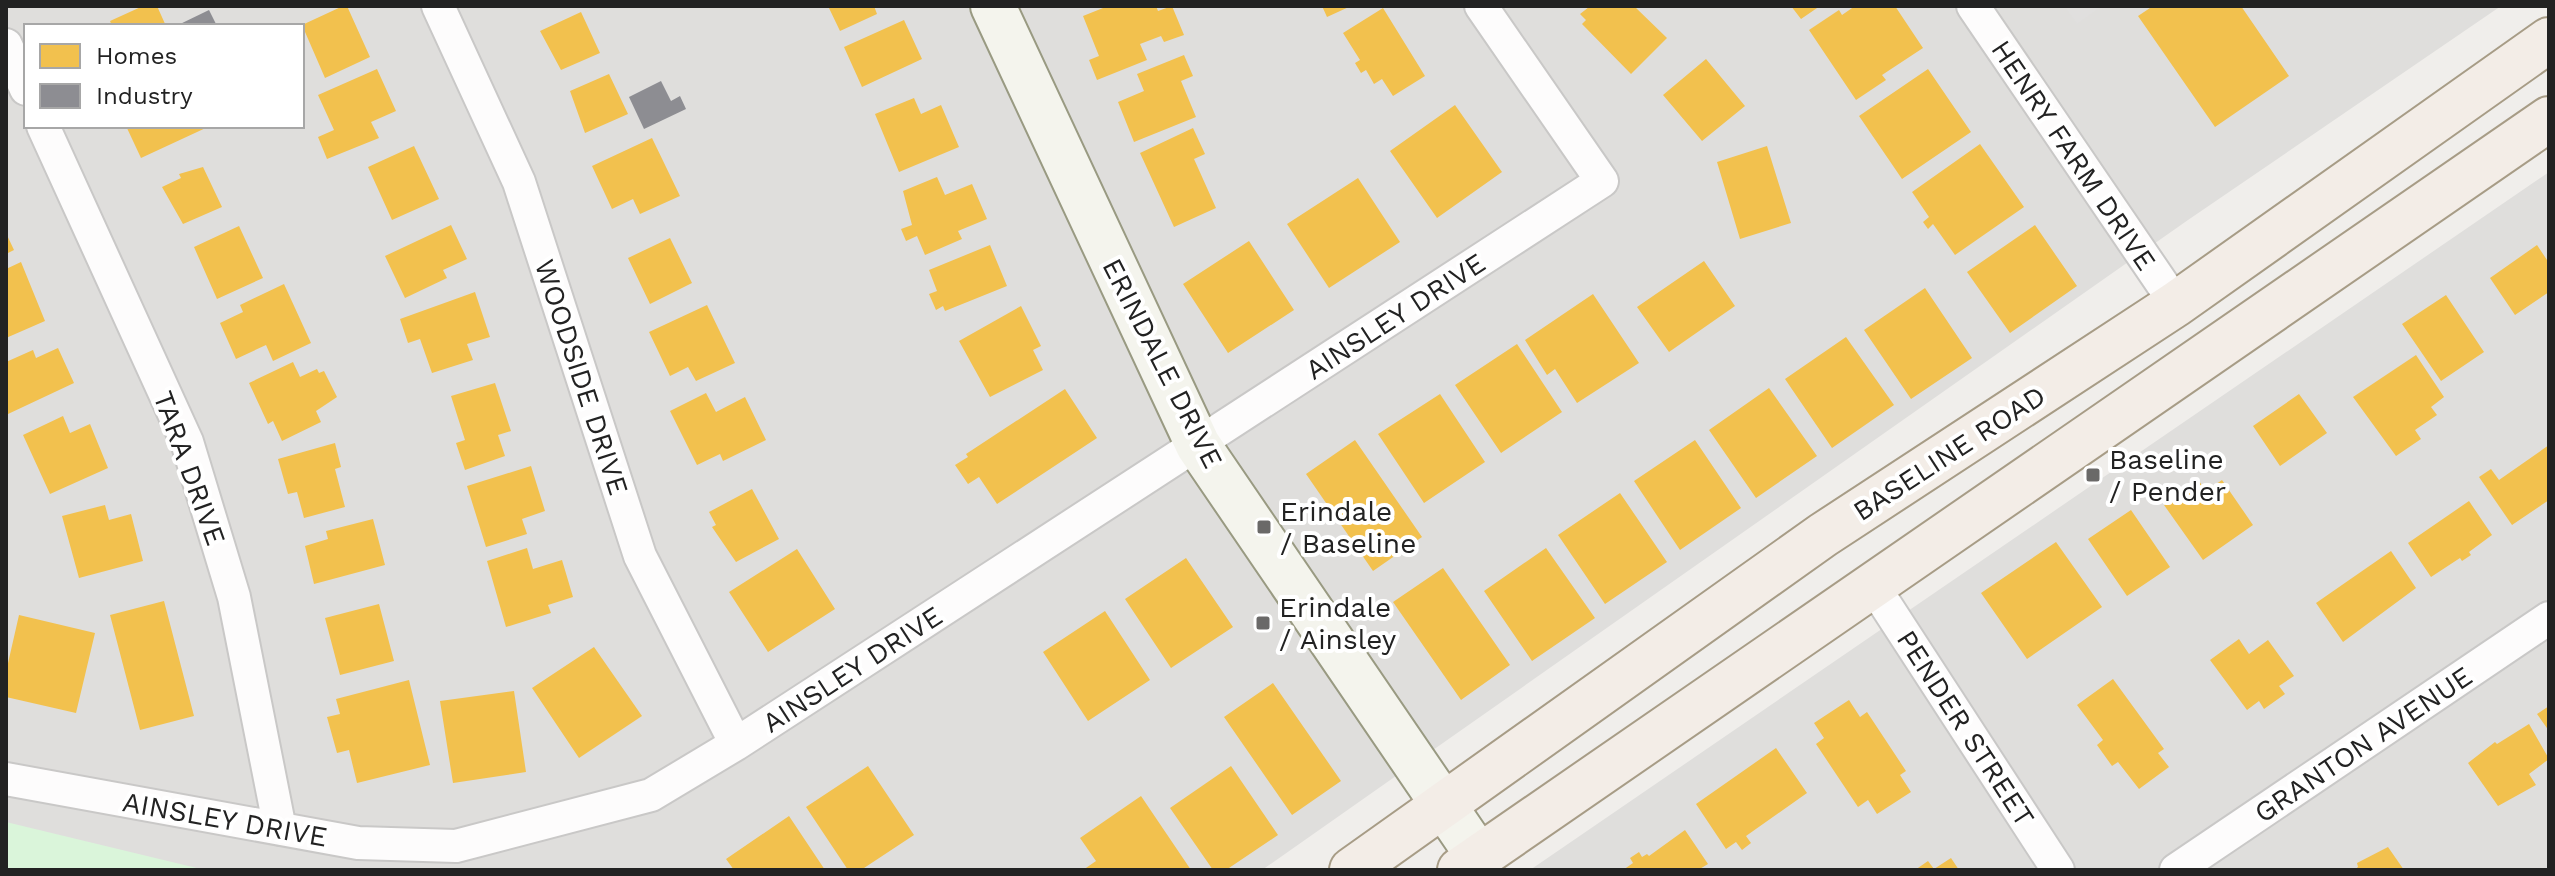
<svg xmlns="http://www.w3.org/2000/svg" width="2555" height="876" font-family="'Work Sans',sans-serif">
<rect width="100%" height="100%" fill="#f0eeeb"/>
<!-- residential -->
<path fill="#dfdedc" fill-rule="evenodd" d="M6,6h2495l-313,214 -926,650h-1256zM26,26h276v100h-276z
M2549,172v698h-1019z"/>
<!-- park -->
<path fill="#daf5da" d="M6,822l199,48h-199z"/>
<!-- parking -->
<path fill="#e0dfde" d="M2064,6h38l-25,18z"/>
<!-- homes -->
<path fill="#f2c14e" d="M143,6h14l9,20h-54l-2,-5z
M343,6h4l23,51 -45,21 -23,-53z
M828,6h46l3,8 -37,17z
M1108,6h48l2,5 14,-5 12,29 -20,7 -3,-6 -21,8 7,16 -50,20 -8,-20 10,-4 -16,-40z
M1322,6h29l-24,11z
M1598,6h36l33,32 -36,36 -49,-50 4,-4 -6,-6 9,-7z
M1791,6h29l-19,13z
M1855,6h40l28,42 -41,27 4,5 -30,20 -47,-70 30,-20 3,5z
M2153,6h88l48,70 -74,51 -77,-111z
M1383,8l42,68 -32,20 -11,-17 -8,5 -8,-14 -5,3 -6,-10 5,-3 -17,-27z
M581,12l19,41 -39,17 -21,-39z
M904,20l18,39 -60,28 -18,-40z
M1184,55l9,21 -12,5 15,36 -62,25 -16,-40 26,-11 -7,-17z
M1706,59l39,47 -43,35 -39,-46z
M377,69l19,42 -25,11 8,16 -52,21 -9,-22 16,-7 -16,-35z
M1928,69l43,63 -69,47 -43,-63z
M609,74l19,40 -43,19 -15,-42z
M914,98l7,16 20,-9 18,42 -60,25 -24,-58z
M1455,105l47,67 -65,46 -47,-67z
M126,126h84l-69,32z
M1193,128l12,26 -11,5 22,49 -42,19 -34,-74z
M652,138l28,58 -40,18 -7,-15 -21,10 -20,-43z
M1980,144l44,63 -69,48 -22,-31 -5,5 -5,-7 6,-5 -17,-25z
M414,146l25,53 -47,21 -24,-53z
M1767,146l24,77 -51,16 -23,-77z
M203,167l19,40 -39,17 -21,-37 19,-9 -2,-4z
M937,177l8,18 27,-11 15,35 -29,12 4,8 -37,16 -8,-19 -11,5 -5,-12 11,-4 -9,-34z
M1358,178l42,64 -71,46 -42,-64z
M451,225l16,34 -24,11 4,8 -42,20 -20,-42z
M2035,225l42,61 -67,47 -43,-61z
M239,226l24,52 -46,21 -23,-52z
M6,233l8,17 -8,4z
M670,238l22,45 -42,21 -22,-46z
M1249,241l45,69 -66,43 -45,-69z
M990,245l17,41 -62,25 -2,-5 -7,4 -7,-16 8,-3 -8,-21z
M2537,245l12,18v29l-34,23 -25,-37z
M1704,261l31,45 -66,46 -32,-45z
M21,262l24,59 -39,17v-69z
M284,284l27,59 -38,18 -7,-16 -30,14 -16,-36 23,-11 -3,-7z
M1925,288l47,70 -61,41 -47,-69z
M475,292l15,45 -23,7 6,16 -41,13 -12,-34 -12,4 -8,-24z
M1593,294l46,69 -62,40 -22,-34 -8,6 -22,-35z
M2446,295l38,57 -43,29 -39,-57z
M707,305l28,58 -39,18 -8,-14 -18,9 -21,-44z
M1021,306l20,40 -8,4 10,20 -53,27 -31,-56z
M1846,337l48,68 -62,43 -47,-69z
M1517,344l45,68 -61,41 -46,-68z
M58,348l16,35 -66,31 -2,-52 27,-12 3,8z
M2416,355l28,42 -13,10 6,8 -22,15 6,9 -25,17 -43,-59z
M293,362l7,15 17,-8 2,4 5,-2 13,26 -21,14 5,11 -39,19 -9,-20 -5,3 -19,-41z
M495,383l16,48 -13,4 7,21 -40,14 -9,-27 9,-3 -14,-44z
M1769,388l48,68 -61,42 -47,-68z
M1065,389l32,49 -100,66 -18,-27 -11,7 -13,-19 13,-8 -2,-3z
M706,393l10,19 29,-15 21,43 -43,21 -3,-7 -23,11 -27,-54z
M1440,394l45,68 -61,41 -46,-69z
M2299,394l28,39 -47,33 -27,-40z
M63,416l7,17 20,-9 18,44 -58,26 -27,-59z
M1355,440l67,97 -49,34 -67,-97z
M1695,440l46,68 -61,42 -46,-69z
M335,443l6,24 -6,2 10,38 -41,11 -7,-26 -9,2 -10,-35z
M2549,445v55l-37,25 -33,-48 12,-8 8,11z
M531,466l14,45 -23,8 5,15 -41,13 -19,-61z
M2222,480l31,45 -50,35 -39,-55 35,-24 7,10z
M752,489l27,50 -43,23 -24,-35 4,-2 -7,-13z
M1620,493l47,69 -62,42 -47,-69z
M2469,501l23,34 -23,17 2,3 -9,6 -2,-3 -29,19 -23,-34z
M105,505l4,15 22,-6 12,47 -64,17 -17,-62z
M2131,510l39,57 -43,29 -39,-57z
M373,519l12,46 -71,19 -9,-38 23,-7 -2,-8z
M2056,542l46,65 -75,52 -46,-66z
M527,548l6,21 29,-9 11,37 -25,8 3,8 -45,14 -19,-66z
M1546,548l49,70 -63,43 -48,-70z
M797,549l38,60 -67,43 -39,-60z
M2391,551l25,37 -73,54 -27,-39z
M1186,558l47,69 -62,41 -46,-69z
M1443,568l67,97 -49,35 -68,-98z
M164,601l30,115 -54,14 -30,-115z
M379,604l15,57 -54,14 -15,-57z
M1105,611l45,69 -62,41 -45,-69z
M19,615l76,18 -19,80 -70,-16v-25z
M2239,639l10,15 19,-14 26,36 -15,10 6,8 -21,15 -5,-8 -12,9 -37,-50z
M594,647l48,69 -63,42 -47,-70z
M2113,679l51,70 -6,4 11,14 -30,22 -21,-27 -6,4 -15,-21 6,-5 -26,-35z
M409,680l21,85 -73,18 -8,-33 -12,3 -10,-36 13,-3 -4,-15z
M1273,683l68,98 -49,34 -68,-98z
M514,691l12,81 -73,11 -13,-82z
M1849,700l11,17 7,-5 39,59 -6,4 11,17 -34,22 -9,-14 -10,7 -42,-63 8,-6 -10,-15z
M2549,706v25l-12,-17z
M2529,724l20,35 -20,15 7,11 -38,21 -30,-43 27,-21 2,2z
M1776,748l31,45 -61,43 5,7 -9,7 -6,-8 -10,7 -30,-45z
M868,766l46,69 -53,35h-13l-42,-63z
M1231,766l47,69 -52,35h-13l-43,-62z
M1141,796l50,74h-108l13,-9 -16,-23z
M789,816l36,54h-91l-8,-11z
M1685,830l23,34 -10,6h-75l10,-7 -3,-5 9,-6 3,5 5,-3 2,2z
M2388,847l16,23h-50l4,-3 -1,-4z
M1951,858l8,12h-44l13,-9 6,8z"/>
<!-- industry -->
<path fill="#8d8d92" d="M209,10l8,16h-41z
M661,81l10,20 9,-5 6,13 -42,20 -15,-32z"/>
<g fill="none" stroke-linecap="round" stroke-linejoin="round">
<defs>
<path id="street" d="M438,6l81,176 121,374 96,188
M1973,6l203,298
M6,45l20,44
M43,126l144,316 47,155 46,232
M1874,587l184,283
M6,779l352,64 98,3 195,-51 85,-51 866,-563 -121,-175
M2176,870l373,-252"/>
<path id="secondary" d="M993,6l205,439 281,412"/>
<path id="primary" d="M1352,870l471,-335 353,-231 373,-264
M1460,870l1089,-751"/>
</defs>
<!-- street casing -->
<use href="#street" stroke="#c9c8c7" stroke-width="36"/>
<!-- secondary casing -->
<use href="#secondary" stroke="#999a82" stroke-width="48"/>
<!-- primary casing -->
<use href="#primary" stroke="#a79c86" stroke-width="48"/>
<!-- street -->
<use href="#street" stroke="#fdfcfc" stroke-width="32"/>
<!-- secondary -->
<use href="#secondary" stroke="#f4f4ed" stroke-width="44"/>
<!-- primary -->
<use href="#primary" stroke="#f3ede7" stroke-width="44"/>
</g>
<!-- markers -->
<g fill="#6a6968" stroke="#fff" stroke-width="3">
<rect x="2085" y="467" width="16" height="16" rx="4"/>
<rect x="1256" y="519" width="16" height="16" rx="4"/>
<rect x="1255" y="615" width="16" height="16" rx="4"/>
</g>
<g text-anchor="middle" stroke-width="8" stroke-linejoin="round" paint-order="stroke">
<!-- street labels -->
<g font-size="28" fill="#222" stroke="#fff">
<text transform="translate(2074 155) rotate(56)" y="10">HENRY FARM DRIVE</text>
<text transform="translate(1395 316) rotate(-33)" y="10">AINSLEY DRIVE</text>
<text transform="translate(1163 363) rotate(63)" y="10">ERINDALE DRIVE</text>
<text transform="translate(582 377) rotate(72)" y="10">WOODSIDE DRIVE</text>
<text transform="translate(1949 453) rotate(-33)" y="10">BASELINE ROAD</text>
<text transform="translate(190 468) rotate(70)" y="10">TARA DRIVE</text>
<text transform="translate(852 669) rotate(-33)" y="10">AINSLEY DRIVE</text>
<text transform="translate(1966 728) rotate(57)" y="10">PENDER STREET</text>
<text transform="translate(2363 744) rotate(-34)" y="10">GRANTON AVENUE</text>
<text transform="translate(225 819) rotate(10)" y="10">AINSLEY DRIVE</text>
</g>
<!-- poi labels -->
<g font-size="28" fill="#222" stroke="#fff" text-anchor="start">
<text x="2109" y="469">Baseline<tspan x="2109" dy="32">/ Pender</tspan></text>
<text x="1280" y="521">Erindale<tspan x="1280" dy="32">/ Baseline</tspan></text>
<text x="1279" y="617">Erindale<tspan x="1279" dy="32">/ Ainsley</tspan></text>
</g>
</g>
<!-- border -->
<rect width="2555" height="876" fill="none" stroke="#222222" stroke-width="16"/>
<!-- legend -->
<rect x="24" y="24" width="280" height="104" fill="#ffffff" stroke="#a7a7a7" stroke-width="2"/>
<rect x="40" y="44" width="40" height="24" fill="#f2c14e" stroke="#a7a7a7" stroke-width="2"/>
<text x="96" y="64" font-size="24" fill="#222222">Homes</text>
<rect x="40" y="84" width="40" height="24" fill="#8d8d92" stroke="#a7a7a7" stroke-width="2"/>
<text x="96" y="104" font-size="24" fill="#222222">Industry</text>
</svg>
